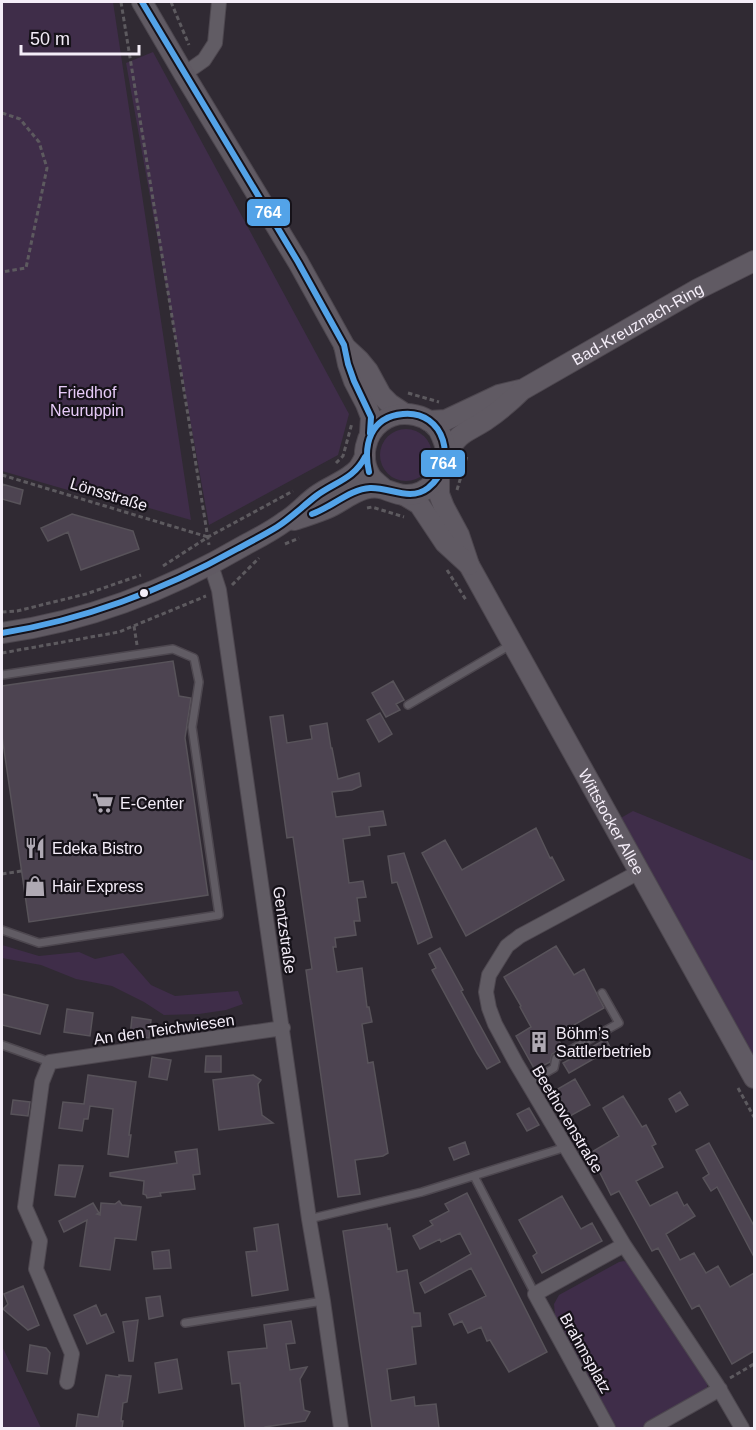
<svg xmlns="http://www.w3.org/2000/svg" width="756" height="1430" font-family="Arial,sans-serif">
<rect width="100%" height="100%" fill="#302a33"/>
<!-- green -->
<path fill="#3f2d49" d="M2,2h111l78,518 -98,-28 -1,5 -90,-26z
M153,52l196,362 -11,41 -129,70 -83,-462z
M380 455a26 26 0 1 1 52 0a26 26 0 1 1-52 0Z
M633,811l121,50v201l-135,-243z
M2,945l37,11 40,-4 16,7 28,-6 28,32 24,11 63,-5 5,13 -17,6 -27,4 -35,1 -20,-13 -32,-16 -36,-7 -35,-14 -39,-7z
M624,1261l5,3 78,117v6l-3,5 -63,36h-25l-61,-112 -1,-12 5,-9 60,-33z
M2,1346l39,82h-39z"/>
<!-- building -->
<path fill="#4d4451" stroke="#58535a" stroke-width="1.5" d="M2,484l21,6 -3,14 -18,-5z
M72,514l61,17 6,18 -58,21 -13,-38 -20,9 -7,-13z
M173,661l6,35 12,2 -6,40 23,157 -179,27 -27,-186v-50z
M393,681l11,19 -8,4 4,6 -14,7 -14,-24z
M380,713l12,21 -13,8 -12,-22z
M283,715l4,28 25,-4 -2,-13 17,-3 4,25h1l6,31 21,-6 2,13 -9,4 -20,2 4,25 47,-6 3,14 -17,2 1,8 -27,4 6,44 14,-2 3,16 -9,1 3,23h-6l2,14 -21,3 1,9h-3l4,25 25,-4 5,39h2l3,15 -10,2 6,39 5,-1 15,91 -5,3 -28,4 5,34 -22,3 -32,-227 6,-1 -19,-132 -6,1 -17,-121z
M536,828l14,30 2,-1 12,23 -98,56 -44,-83 23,-13 17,30z
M404,853l28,84 -14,7 -21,-62 -5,1 -4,-27z
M556,946l18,29 10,-6 20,39 -48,27 7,13 -11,6 -2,8 -15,8 -19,-34 15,-9 -11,-20 1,-1 -17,-29z
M440,948l23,42 -2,1 39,71 -13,7 -10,-16 -45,-83 4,-2 -7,-14z
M2,994l46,11 -8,29 -38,-9z
M67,1009l26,4 -3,23 -26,-4z
M132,1017l19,3 -2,18 -19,-2z
M606,1039l5,10 -42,24 -6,-10z
M206,1056h15v16h-16z
M152,1057l19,3 -4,20 -18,-3z
M88,1075l48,7 -7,53h2l-3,22 -20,-3 5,-45 -23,-3 -2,13h-4l-2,12 -23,-3 4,-26 21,2z
M253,1075l8,5 -3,4 4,31 11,8 -54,7 -6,-50z
M575,1079l15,26 -20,11 -14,-26z
M680,1092l8,13 -12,7 -7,-13z
M623,1096l19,31 4,-2 10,19 -4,2 11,21 -27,14 14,25 27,-14 7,14 3,-2 8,12 -29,18 14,26 14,-7 12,20 12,-7 12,21 24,-14v78l-22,13 -33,-59 -7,4 -34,-61 -6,3 -33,-60 -8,4 -21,-42 29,-17 -16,-28z
M13,1100l17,2 -2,14 -17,-2z
M529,1108l10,17 -12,6 -10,-17z
M465,1142l4,12 -15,6 -5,-12z
M709,1143l45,83v31l-37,-70 -6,4 -8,-13 6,-4 -13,-24z
M197,1149l3,25 -7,1 2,14 -35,4 1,3 -14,2 -1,-3 -3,-1 1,-13 -34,-5v-3l67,-10 -2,-11z
M59,1165l24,1 -8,31 -20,-2z
M467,1193l80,159 -38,20 -19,-32 -3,1 -6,-14 -13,6 -6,-12 -8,4 -5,-11 37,-18 -15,-28 -46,25 -5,-10 51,-29 -11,-21 -19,9 -1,-3 -20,10 -7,-13 20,-11 -3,-4 19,-10 -4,-7z
M562,1196l19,33 11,-6 10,18 -60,32 -9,-17 4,-3 -18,-33z
M119,1201l3,4 19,2 -5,33 -21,-2 -5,32 -30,-4 7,-46 -23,12 -5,-11 34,-18 6,10 -2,1 3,1 1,-12 14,1z
M278,1224l10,66 -36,6 -6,-44 11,-1 -3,-23z
M387,1224l1,5 2,-1 7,44 10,-2 7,43h6l1,13 -9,1 4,37 -29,5 4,32 23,-4 1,9 21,-2 3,24h-67l-29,-197z
M169,1250l2,18 -17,1 -2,-17z
M23,1286l16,39 -11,5 -25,-21 5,-5 -4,-10z
M160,1296l3,20 -14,3 -3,-21z
M96,1305l5,11 5,-2 8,18 -27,12 -13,-29z
M138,1320l-5,41h-4l-6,-39z
M291,1321l4,22 -9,1 4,26 17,-3 -7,12 4,31 6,2 -5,9 -40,6v1h-20l-5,-45 -8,1 -4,-32 39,-4 -3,-23z
M30,1345l16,3 4,5 -3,21 -20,-3z
M177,1359l5,30 -23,4 -4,-30z
M106,1375l13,2v-2l12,1 -4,26 -4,1 -2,18h2l-1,7h-46l2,-14 20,3z"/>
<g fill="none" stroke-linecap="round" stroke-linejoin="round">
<defs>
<path id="lane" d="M2,675l171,-26 21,9 5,24 -7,45 27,188 -180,28 -37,-13
M408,705l104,-61
M2,1045l48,17
M528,1083l26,-15 2,-10 63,-35 -17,-30
M474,1176l61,118
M309,1219l113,-27 144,-45
M185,1323l138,-22"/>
<path id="street" d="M184,74l20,-14 11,-17 4,-41
M211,565l8,25 90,629 14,82 18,127
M639,872l-119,64 -13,10 -18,29 -3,17 3,16 6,16 21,39 108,182 93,140 25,43
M67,1382l5,-28 -36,-85 4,-28 -15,-34 17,-125 8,-20 233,-34
M608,1428l-73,-134 89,-49
M651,1428l69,-39"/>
<g id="secondary">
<path d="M142,2l42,72 114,188 46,83 4,19 6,17 12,23 5,13 -1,16"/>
<path d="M344,346l15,14 9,11 13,24 9,9 15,10"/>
<path d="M429,421l17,-1 53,-25 21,-5"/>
<path id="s1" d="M447,453c13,-22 19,-20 39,-33 13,-9 25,-19 36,-30l176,-101 56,-28"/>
<path id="s2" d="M439,478v16l5,13 15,28 10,30 285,513"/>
<path d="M404,495l15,9 26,39 24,22"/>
<path d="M294,520c11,-4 23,-7 34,-12 13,-6 23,-15 37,-19 18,-5 24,5 40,6 22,1 40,-19 41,-40 1,-6 -2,-13 -4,-18 -8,-23 -42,-30 -61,-15 -16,12 -21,36 -11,53 3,6 9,9 13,13"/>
<path d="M2,633c86,-12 168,-44 243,-88 13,-7 27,-14 39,-23 12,-7 21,-18 32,-26 13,-10 31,-15 42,-27 3,-4 5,-8 7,-12"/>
</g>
</defs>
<!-- lane casing -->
<use href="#lane" stroke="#4d474f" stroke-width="10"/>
<!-- street casing -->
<use href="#street" stroke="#4d474f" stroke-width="16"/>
<!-- secondary casing -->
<use href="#secondary" stroke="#4d474f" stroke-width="22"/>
<!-- path -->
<path stroke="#5d5a5f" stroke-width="3" stroke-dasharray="4.5 3" stroke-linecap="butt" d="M121,2l88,543
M171,2l18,43
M2,113l18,6 19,23 8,26 -21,100 -24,4
M408,393l31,9
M336,463l7,-7 9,-33
M2,475l206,62
M457,490l10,-34
M367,508l5,-1 32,10
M285,544l14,-6
M163,566l45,-29 85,-46
M447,570l19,30
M232,585l27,-27
M2,612l15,-1 69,-17 55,-19
M134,626l3,19
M2,653l117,-21 87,-36
M2,874l20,-3
M738,1088l16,29
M730,1378l24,-14"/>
<!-- lane -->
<use href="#lane" stroke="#615c64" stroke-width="7"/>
<!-- street -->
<use href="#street" stroke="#615c64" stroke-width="14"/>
<!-- secondary -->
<use href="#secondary" stroke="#605a63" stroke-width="20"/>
<defs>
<path id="bus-1" d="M142,2l156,260 46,83 4,19 6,17 17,36 -1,16
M312,514c20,-7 38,-25 58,-26 20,-1 40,14 58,0 31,-25 17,-78 -25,-74 -33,3 -40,31 -34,58
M2,633c85,-14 160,-42 235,-84 13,-7 27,-14 40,-22 14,-9 26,-21 39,-31 19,-14 38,-17 49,-39"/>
</defs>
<!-- bus-1 casing -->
<use href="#bus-1" stroke="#161219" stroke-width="10"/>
<!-- bus-1 -->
<use href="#bus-1" stroke="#53a3e8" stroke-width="6"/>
</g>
<!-- icons -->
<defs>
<symbol id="supermarket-bare" viewBox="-9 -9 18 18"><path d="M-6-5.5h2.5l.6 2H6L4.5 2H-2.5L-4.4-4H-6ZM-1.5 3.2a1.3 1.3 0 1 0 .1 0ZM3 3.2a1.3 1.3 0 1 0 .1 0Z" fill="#afa9b3" stroke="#161219" stroke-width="2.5" paint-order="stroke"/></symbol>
<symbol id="restaurant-bare" viewBox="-9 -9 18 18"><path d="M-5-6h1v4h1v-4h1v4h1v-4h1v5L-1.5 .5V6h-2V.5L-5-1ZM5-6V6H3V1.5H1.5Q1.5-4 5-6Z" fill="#afa9b3" stroke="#161219" stroke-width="2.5" paint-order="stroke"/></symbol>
<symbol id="shop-bare" viewBox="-9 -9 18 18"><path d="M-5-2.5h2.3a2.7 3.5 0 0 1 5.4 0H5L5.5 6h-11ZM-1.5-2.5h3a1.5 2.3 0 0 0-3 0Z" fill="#afa9b3" stroke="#161219" stroke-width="2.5" paint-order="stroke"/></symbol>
<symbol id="building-bare" viewBox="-9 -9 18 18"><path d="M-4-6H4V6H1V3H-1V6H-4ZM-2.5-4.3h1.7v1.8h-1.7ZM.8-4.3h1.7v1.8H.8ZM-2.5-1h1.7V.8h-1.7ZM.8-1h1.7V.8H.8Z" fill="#afa9b3" stroke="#161219" stroke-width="2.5" paint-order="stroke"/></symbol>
</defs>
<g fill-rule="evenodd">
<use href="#supermarket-bare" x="88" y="788" width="30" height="30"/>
<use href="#restaurant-bare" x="20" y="833" width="30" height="30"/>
<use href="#shop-bare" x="20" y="871" width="30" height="30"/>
<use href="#building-bare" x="524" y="1027" width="30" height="30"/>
</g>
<!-- markers -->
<circle fill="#f4edf8" stroke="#161219" stroke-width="2" cx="144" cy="593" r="5"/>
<g text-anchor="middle" stroke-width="4.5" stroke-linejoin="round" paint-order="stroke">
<!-- street labels -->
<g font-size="16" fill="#f4edf8" stroke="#161219">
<text dy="6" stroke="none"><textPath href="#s1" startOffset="232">Bad-Kreuznach-Ring</textPath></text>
<text transform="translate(109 494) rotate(17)" y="6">Lönsstraße</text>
<text dy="6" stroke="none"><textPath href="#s2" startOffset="387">Wittstocker Allee</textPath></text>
<text transform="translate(285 930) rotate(82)" y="6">Gentzstraße</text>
<text transform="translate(164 1029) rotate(-8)" y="6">An den Teichwiesen</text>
<text transform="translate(568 1119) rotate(59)" y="6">Beethovenstraße</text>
<text transform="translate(586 1353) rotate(61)" y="6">Brahmsplatz</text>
</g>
<!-- park labels -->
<g font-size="16" fill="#e7cbf8" stroke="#161219">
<text x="87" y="398">Friedhof<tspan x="87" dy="18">Neuruppin</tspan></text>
</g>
<!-- poi labels -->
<g font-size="16" fill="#f4edf8" stroke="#161219" text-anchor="start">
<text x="120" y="809">E-Center</text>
<text x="52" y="854">Edeka Bistro</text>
<text x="52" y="892">Hair Express</text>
<text x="556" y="1039">Böhm’s<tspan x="556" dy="18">Sattlerbetrieb</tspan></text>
</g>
</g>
<g stroke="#161219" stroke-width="2">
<rect x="246" y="198" width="45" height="29" rx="6" fill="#53a3e8"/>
<rect x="420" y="449" width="46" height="29" rx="6" fill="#53a3e8"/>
</g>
<g font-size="16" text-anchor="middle" font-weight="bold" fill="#fff">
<text x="268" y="218">764</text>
<text x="443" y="469">764</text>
</g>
<!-- border -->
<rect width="756" height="1430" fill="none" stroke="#f4edf8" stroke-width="6"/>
<!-- scale -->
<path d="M21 45v9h118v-9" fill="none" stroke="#f4edf8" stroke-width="3"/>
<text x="30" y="45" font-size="18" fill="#f4edf8" stroke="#161219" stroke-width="4.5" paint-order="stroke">50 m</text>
</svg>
